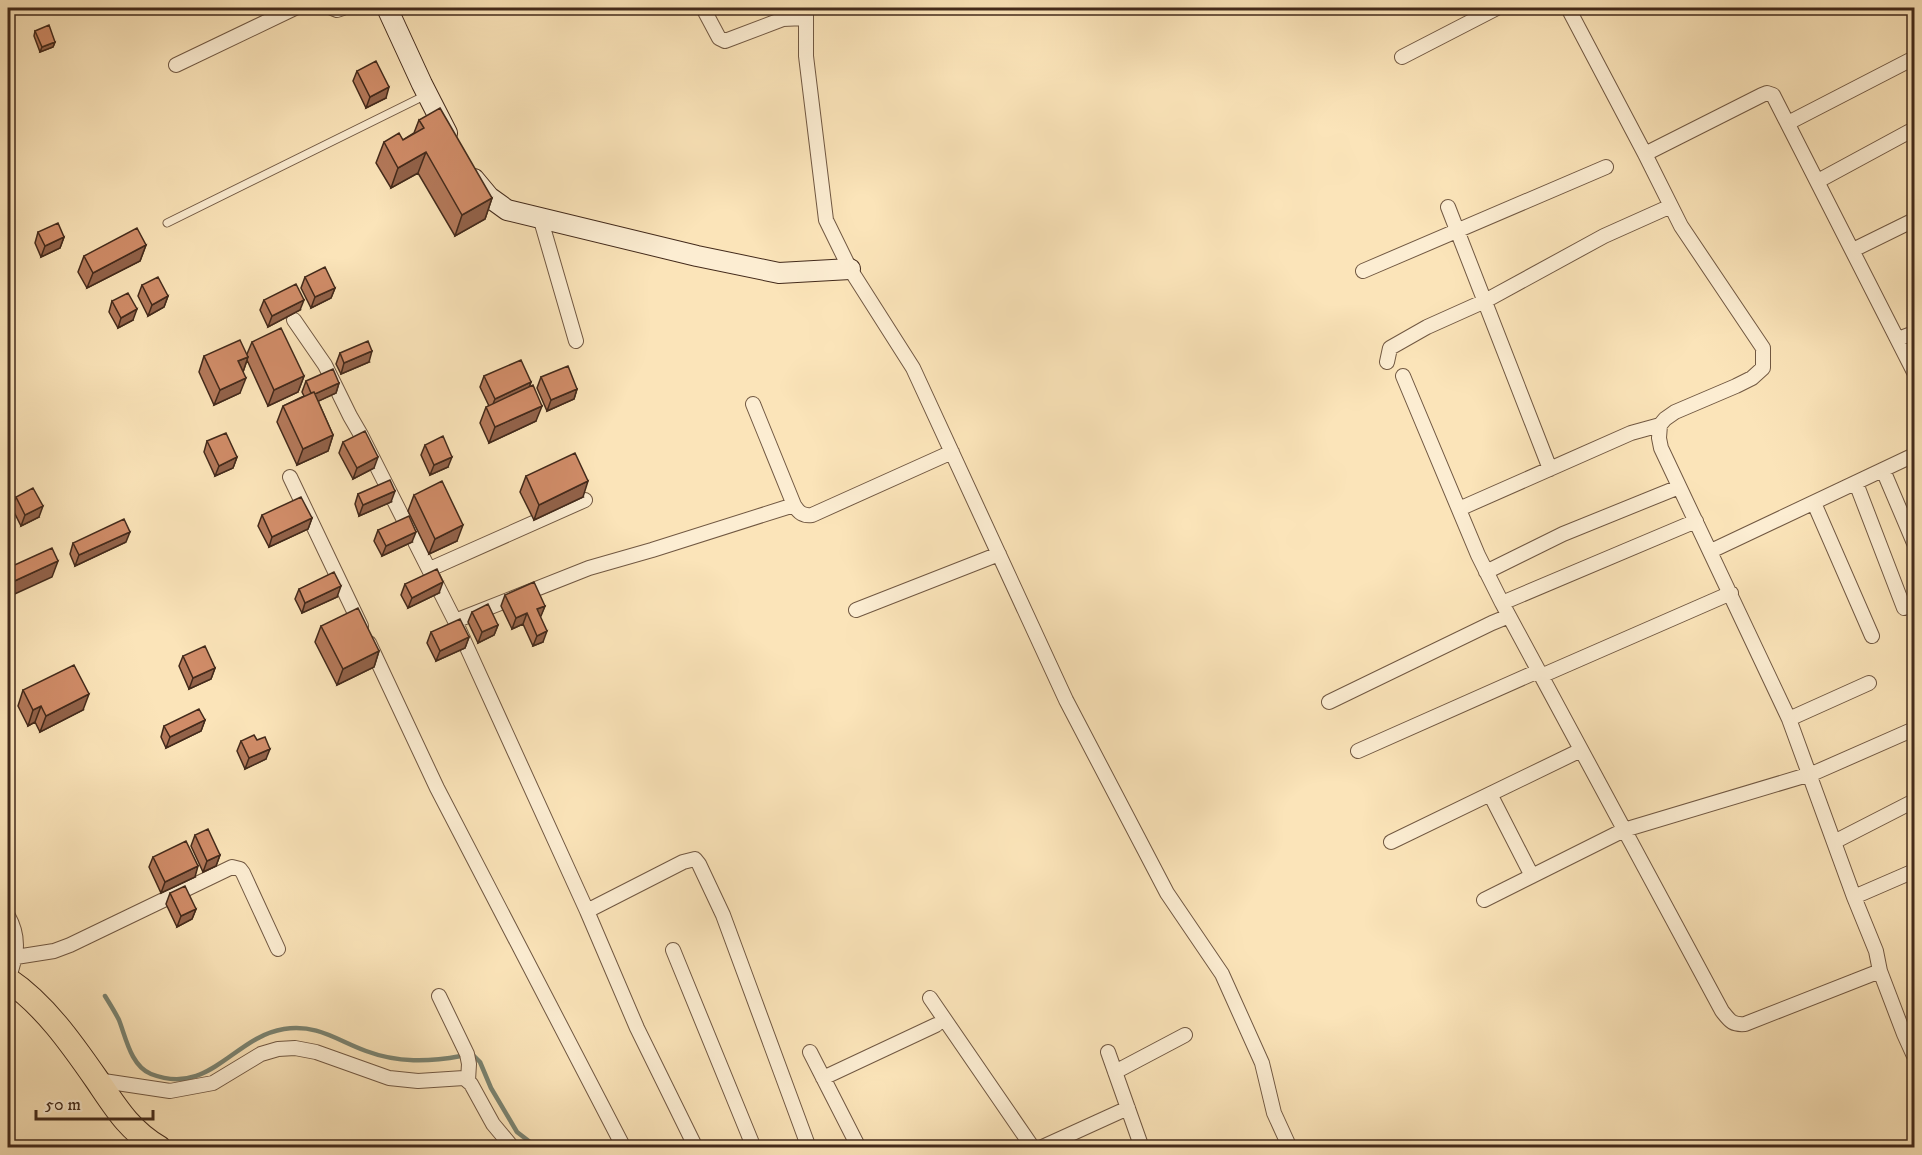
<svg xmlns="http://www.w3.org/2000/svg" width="1922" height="1155" font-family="'IM FELL DW Pica',serif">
<rect width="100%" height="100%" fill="#fbe4b9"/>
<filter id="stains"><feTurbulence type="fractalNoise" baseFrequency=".00333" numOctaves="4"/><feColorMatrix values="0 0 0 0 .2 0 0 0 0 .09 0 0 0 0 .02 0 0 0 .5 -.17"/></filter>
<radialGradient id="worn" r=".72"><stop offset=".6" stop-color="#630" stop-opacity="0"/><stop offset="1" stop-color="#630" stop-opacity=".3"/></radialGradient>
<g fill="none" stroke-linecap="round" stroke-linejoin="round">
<!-- stream -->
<path stroke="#7a8371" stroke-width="4.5" d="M8,867l3,5
M105,996c5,8 10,16 14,24 7,18 12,46 32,54 59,23 82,-37 133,-45 34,-5 52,11 82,22 32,12 63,11 95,5
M473,1055l7,7 11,26 26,44 13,10 12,6"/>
<defs>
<path id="lane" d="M167,223l259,-128"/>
<path id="street" d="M332,8l5,2 6,-2
M703,8l16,30 6,3 58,-22 22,-1
M806,8v48l20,164 24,49 63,99 153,332 101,193 55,81 40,89 12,50 16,35
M1568,8l77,146 36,72 82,122v20l-11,10 -16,8 -61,26 -10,7 -5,6 -1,13 2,10 128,271 65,178 22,54 4,20 24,63 10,22
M1402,57l95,-49
M176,65l119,-57
M1788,123l126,-65
M1645,154l117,-59 5,-2 6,2 141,277
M1818,181l96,-52
M1448,207l102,262
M540,217l36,124
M1853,250l61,-30
M1363,271l243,-104
M294,320l31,45 25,51 11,19 94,186 132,290 50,117 59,120
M1898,339l16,-6
M1387,362l3,-14 37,-21 58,-26 119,-65 67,-30
M1403,376l75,179 24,48 220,408c8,10 10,14 23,13l135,-53
M753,404l41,101c5,8 9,11 18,10l140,-63
M1883,470l31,73
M290,477l71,149
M1856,483l48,125
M1814,503l58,133
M1459,509l172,-76 29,-8
M1711,551l203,-96
M430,569l155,-69
M1486,572l77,-38 116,-47
M1502,603l194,-82
M856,610l143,-56
M455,621l134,-53 63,-18 142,-45
M369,643l68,145 187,360
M1329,702l163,-79 17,-7
M1789,719l80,-36
M1358,751l178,-79 5,4 190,-83
M1490,794l42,82
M1391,842l190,-92
M1834,842l80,-41
M1854,897l60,-26
M1484,900l140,-70 190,-57 100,-44
M587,911l96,-49 12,-3 4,5 24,51 86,233
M8,916c13,23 8,41 0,64
M673,950l81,198
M16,957l38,-6 16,-6 162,-78 8,2 3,4 35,76
M439,996l28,58 2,10 -1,16
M930,998l103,150
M810,1052l49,96
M1108,1052l34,96
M1115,1072l70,-37
M823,1078l113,-53
M97,1080l73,11 43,-8 48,-29 17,-5 17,-1 21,4 73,26 29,3 46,-3 7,6 22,40 20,24
M1040,1148l88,-40"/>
<path id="secondary" d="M387,8l35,76 25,49
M474,179l15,18 18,13 190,46 82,17 71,-4"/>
<path id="highway" d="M8,980c36,24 64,64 89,100 19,28 32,50 62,68"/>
</defs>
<!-- lane casing -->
<use href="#lane" stroke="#715842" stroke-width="9"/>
<!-- street casing -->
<use href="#street" stroke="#715842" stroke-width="16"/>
<!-- secondary casing -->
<use href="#secondary" stroke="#432a1b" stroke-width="22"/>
<!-- highway casing -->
<use href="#highway" stroke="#432a1b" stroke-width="26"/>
<!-- lane -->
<use href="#lane" stroke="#fcedd2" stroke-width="7"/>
<!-- street -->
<use href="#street" stroke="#fcedd2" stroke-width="14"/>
<!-- secondary -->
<use href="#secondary" stroke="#fcedd2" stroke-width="20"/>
<!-- highway -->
<use href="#highway" stroke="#fbe4b9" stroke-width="24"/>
</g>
<!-- wall -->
<path fill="#b37859" stroke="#432a1b" stroke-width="1.5" d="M35,31l20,11 -2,5 -13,5 -6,-16z
M357,71l29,27 -20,10 -13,-27z
M419,120l73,78 -7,21 -30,17 -37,-63 -27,15 -15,-25 8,-21 19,-2 11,-7z
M38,232l26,5 -4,11 -19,9 -6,-14z
M146,245l-6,16 -53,27 -9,-16 6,-16z
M305,277l30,11 -4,10 -20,10 -10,-20z
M142,285l26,11 -4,11 -16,9 -10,-20z
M264,300l36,10 -32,17 -8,-17z
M112,301l21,19 -15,8 -9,-16z
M252,342l52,34 -6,16 -30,14 -21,-46 -4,12 -3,21 -26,12 -15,-33 5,-16 43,-2z
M340,353l29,9 -28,12 -5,-10z
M484,376l47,6 -2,5 7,34 -47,22 -9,-20 6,-16 3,-1 -9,-19z
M541,377l36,12 -3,10 -27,12 -10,-23z
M306,381l33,2 -3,10 -18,8 15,34 -5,16 -31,14 -20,-43 6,-16 21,-10 -2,-4z
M207,441l30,16 -4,11 -18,8 -11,-24z
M343,442l31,26 -21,11 -14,-26z
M425,445l23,22 -18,8 -9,-20z
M526,476l57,21 -49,23 -14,-28z
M358,494l33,8 -32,14 -4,-12z
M414,495l43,46 -28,13 -21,-43z
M16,497l23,20 -18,9 -9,-18z
M262,515l50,3 -4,11 -39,18 -11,-21z
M378,530l34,12 -30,14 -8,-15z
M126,542l-51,24 -5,-12 3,-11z
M405,584l34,9 -31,15 -7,-13z
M299,589l38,8 -35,16 -7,-14z
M505,595l40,11 -5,11 3,25 -10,4 -10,-22 -11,5 -11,-23z
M472,612l26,13 -4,10 -16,8 -10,-21z
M321,626l58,25 -5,16 -37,18 -22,-43z
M431,632l38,5 -4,11 -29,13 -9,-18z
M183,656l32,12 -4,11 -22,10 -10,-23z
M23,690l60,20 -43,22 -5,-10 -7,4 -10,-20z
M205,720l-4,11 -35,17 -5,-11 3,-11z
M257,740l9,19 -21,10 -8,-18 4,-10z
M195,835l25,20 -4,11 -13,6 -12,-26z
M153,857l42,20 -34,16 -12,-26z
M170,893l26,16 -4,10 -15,8 -11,-23z"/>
<!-- shaded-wall -->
<path fill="#926249" stroke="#432a1b" stroke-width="1.5" d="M55,42l-2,5 -13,5 2,-5z
M389,87l-3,11 -20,10 4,-11z
M426,152l-8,21 -27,15 7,-20z
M492,198l-7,21 -30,17 7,-21z
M64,237l-4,11 -19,9 4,-11z
M146,245l-6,16 -53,27 6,-15z
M335,288l-4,10 -20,10 4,-11z
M168,296l-4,11 -16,9 4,-11z
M304,300l-4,10 -32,17 4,-11z
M137,309l-4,11 -15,8 3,-10z
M372,351l-3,11 -28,12 3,-11z
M248,357l-5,15 -5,-11z
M304,376l-6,16 -30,14 6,-16z
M246,378l-6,15 -26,12 6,-15z
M531,382l-4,11 -36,16 4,-10z
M339,383l-3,10 -28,13 4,-11z
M577,389l-3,10 -27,12 4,-11z
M542,406l-6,15 -47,22 6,-16z
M333,435l-5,16 -31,14 6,-16z
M237,457l-4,11 -18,8 4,-10z
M378,457l-4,11 -21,11 4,-11z
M452,457l-4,10 -18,8 4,-10z
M588,481l-5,16 -49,23 5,-15z
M395,491l-4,11 -32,14 4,-11z
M43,506l-4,11 -18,9 4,-11z
M312,518l-4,11 -39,18 3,-10z
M463,525l-6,16 -28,13 6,-15z
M130,532l-4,10 -51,24 4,-11z
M416,532l-4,10 -30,14 4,-10z
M58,561l-6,16 -44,20v-13z
M443,582l-4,11 -31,15 4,-10z
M341,586l-4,11 -35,16 3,-10z
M545,606l-4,10 -8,4 4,-11z
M527,613l-4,11 -11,5 4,-11z
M498,625l-4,10 -16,8 4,-11z
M547,631l-4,11 -10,4 4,-10z
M469,637l-4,11 -29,13 4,-10z
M379,651l-5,16 -37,18 6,-16z
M215,668l-4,11 -22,10 4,-11z
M89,694l-6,16 -43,22 6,-16z
M41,706l-6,16 -7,4 5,-16z
M205,720l-4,11 -35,17 4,-11z
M270,749l-4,10 -21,10 4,-11z
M220,855l-4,11 -13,6 4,-11z
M198,866l-3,11 -34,16 4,-11z
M196,909l-4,10 -15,8 4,-11z"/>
<!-- building -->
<path fill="#d08c68" stroke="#432a1b" stroke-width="1.5" d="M49,25l6,17 -13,5 -7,-16z
M376,61l13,26 -19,10 -13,-26z
M440,108l52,90 -30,17 -36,-63 -28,16 -14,-26 15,-9 4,7 21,-12 -5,-8z
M58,223l6,14 -19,9 -7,-14z
M137,228l9,17 -53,28 -9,-17z
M325,267l10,21 -20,9 -10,-20z
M158,277l10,19 -16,9 -10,-20z
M296,284l8,16 -32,16 -8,-16z
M128,293l9,16 -16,9 -9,-17z
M281,328l23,48 -30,14 -22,-48z
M240,340l8,17 -10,4 8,17 -26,12 -16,-34z
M368,341l4,10 -28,12 -4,-10z
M521,360l10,22 -36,17 -11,-23z
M568,366l9,23 -26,11 -10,-23z
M333,369l6,14 -24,11 -1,-2 -3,1 -5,-12z
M533,385l9,21 -47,21 -9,-20z
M314,392l19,43 -30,14 -20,-43z
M365,431l13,26 -21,11 -14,-26z
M226,433l11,24 -18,9 -12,-25z
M443,436l9,21 -18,8 -9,-20z
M575,453l13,28 -49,24 -13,-29z
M390,480l5,11 -32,14 -5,-11z
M442,481l21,44 -28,14 -21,-44z
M33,488l10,18 -18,9 -9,-18z
M301,497l11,21 -40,19 -10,-22z
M409,516l7,16 -30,14 -8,-16z
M124,519l6,13 -51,23 -6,-12z
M52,548l6,13 -50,23v-16z
M437,569l6,13 -31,16 -7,-14z
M334,572l7,14 -36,17 -6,-14z
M534,582l11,24 -8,3 10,22 -10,5 -10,-23 -11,5 -11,-23z
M488,604l10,21 -16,7 -10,-20z
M358,608l21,43 -36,18 -22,-43z
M460,619l9,18 -29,14 -9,-19z
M205,646l10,22 -22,10 -10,-22z
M74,665l15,29 -43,22 -5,-10 -8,4 -10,-20z
M199,709l6,11 -35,17 -6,-11z
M254,735l3,5 8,-3 5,12 -21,9 -8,-17z
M208,829l12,26 -13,6 -12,-26z
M186,841l12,25 -33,16 -12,-25z
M185,886l11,23 -15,7 -11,-23z"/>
<!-- margin -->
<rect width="1922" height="1155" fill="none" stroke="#fbe4b9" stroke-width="30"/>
<rect x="9" y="9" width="1904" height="1137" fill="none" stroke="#432a1b" stroke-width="3"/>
<rect x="15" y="15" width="1892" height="1125" fill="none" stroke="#432a1b" stroke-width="1.5"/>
<!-- scale -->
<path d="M36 1110v9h117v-9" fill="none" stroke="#432a1b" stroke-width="3"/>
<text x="45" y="1110" font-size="18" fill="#432a1b" stroke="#fcedd2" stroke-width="4.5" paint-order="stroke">50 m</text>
<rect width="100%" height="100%" filter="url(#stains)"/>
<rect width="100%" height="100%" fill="url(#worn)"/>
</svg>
